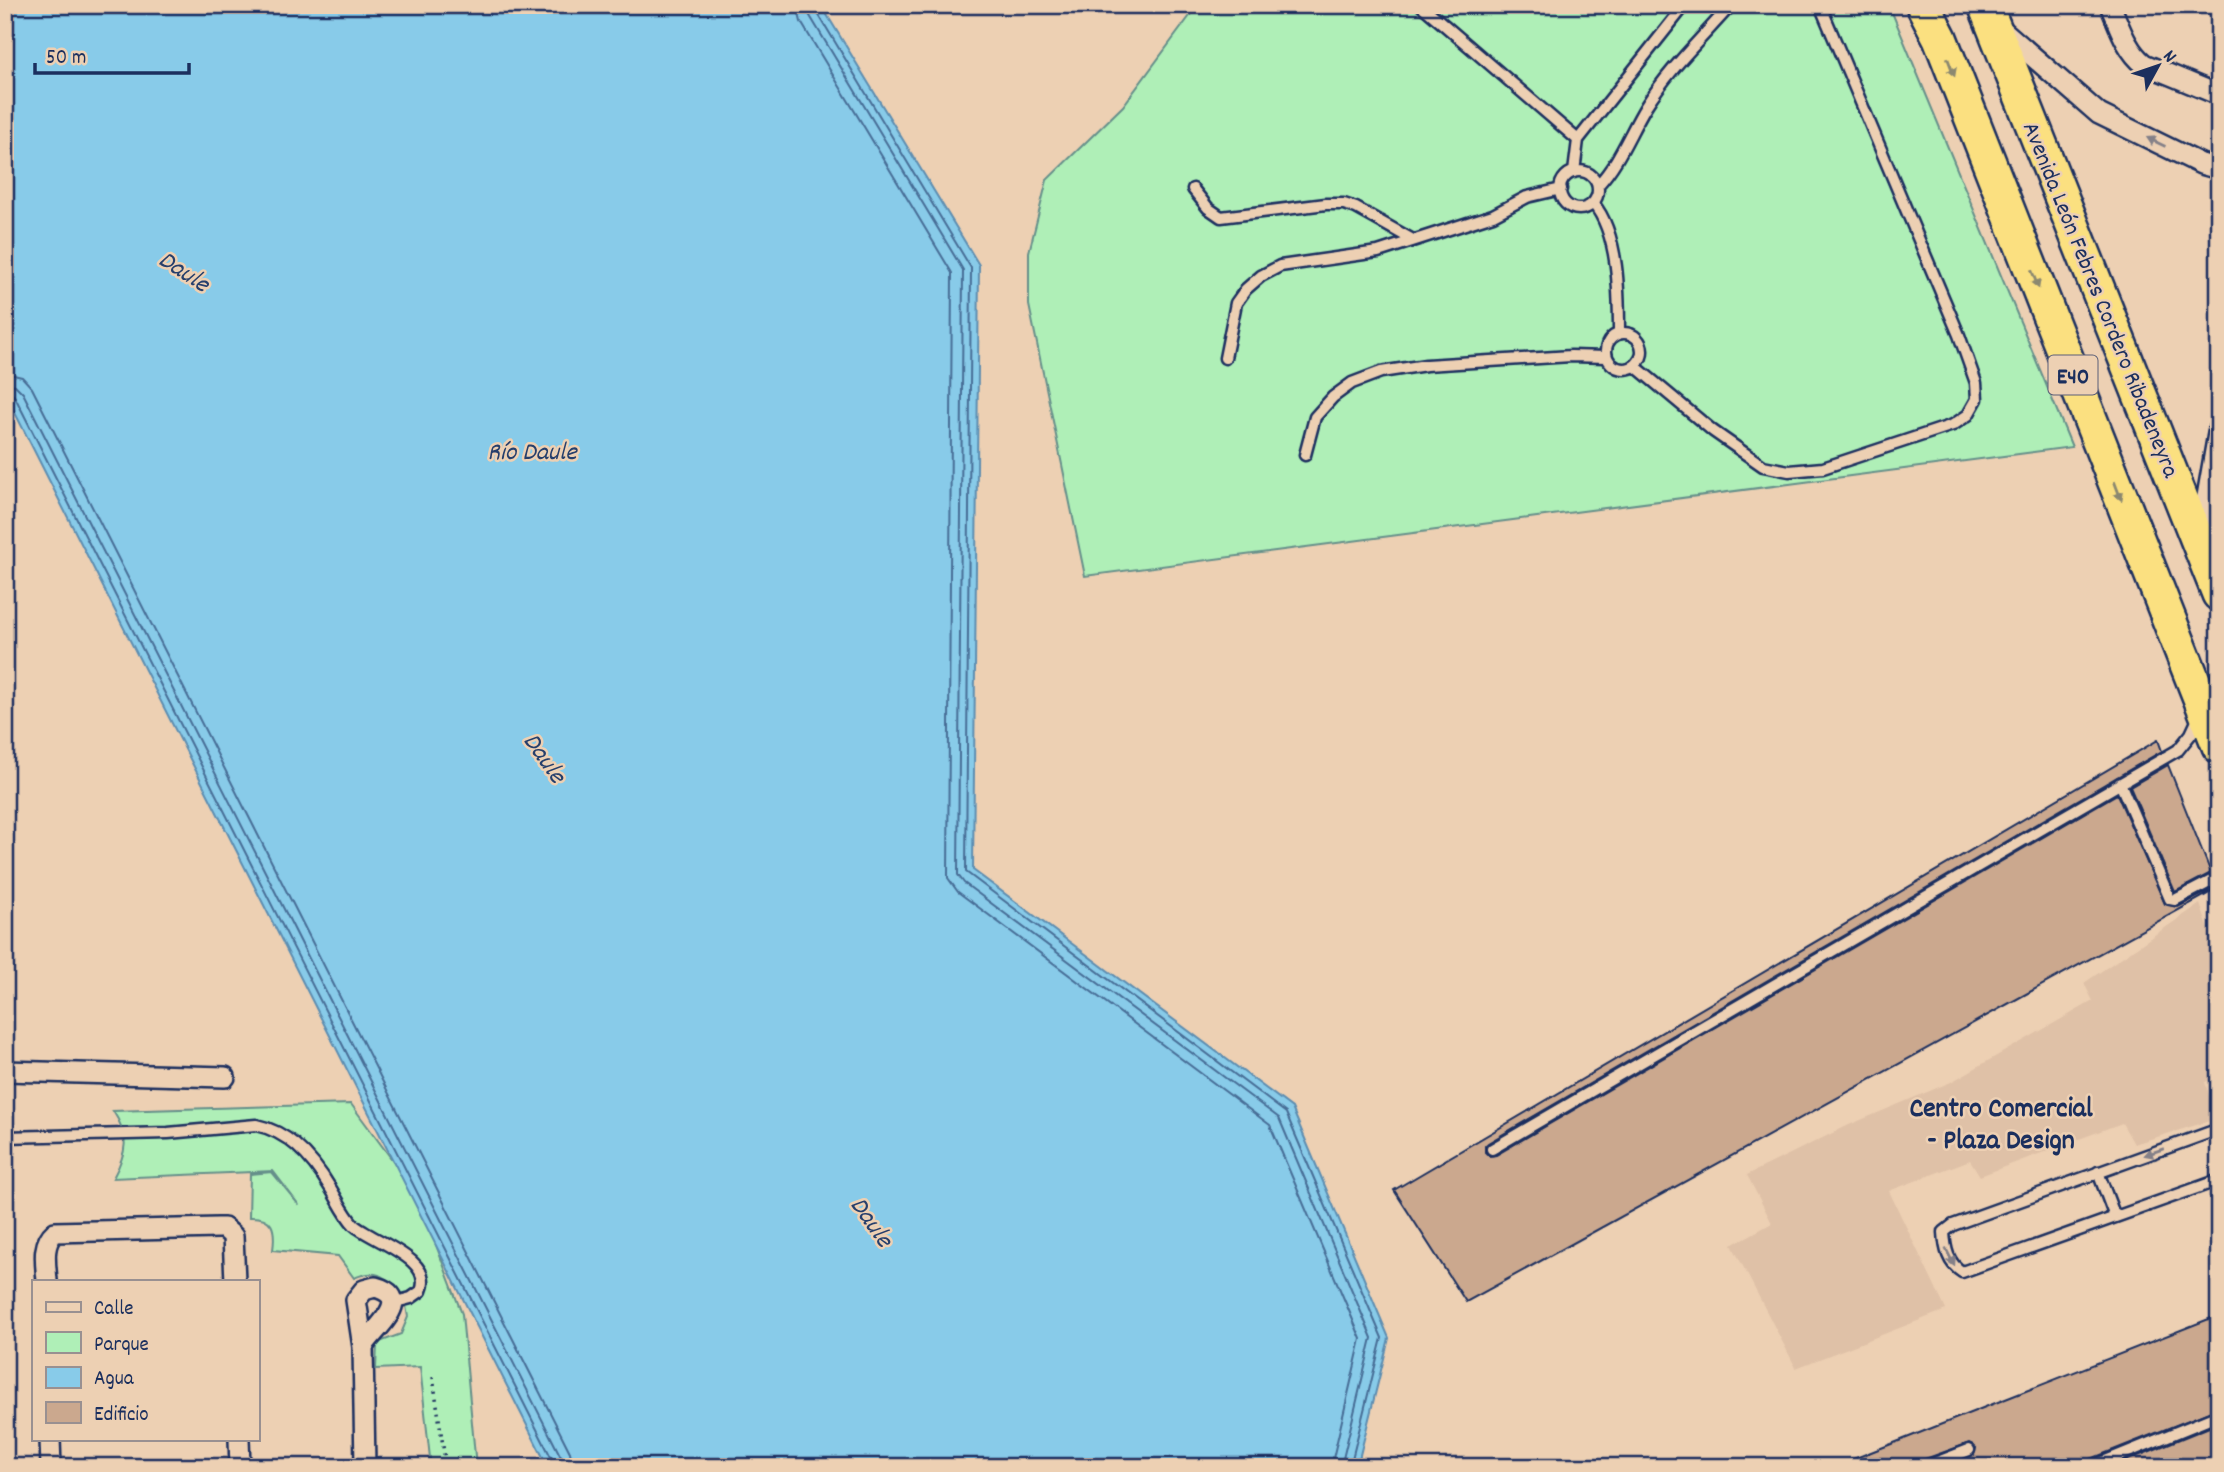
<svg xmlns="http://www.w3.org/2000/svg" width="2224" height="1472" font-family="Dekko,sans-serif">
<rect width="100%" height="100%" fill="#edd0b3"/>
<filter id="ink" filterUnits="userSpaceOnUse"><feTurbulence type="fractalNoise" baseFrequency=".0143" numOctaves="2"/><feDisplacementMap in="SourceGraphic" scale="14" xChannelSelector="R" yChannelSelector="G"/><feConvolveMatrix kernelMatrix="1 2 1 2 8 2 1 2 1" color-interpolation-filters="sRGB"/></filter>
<g filter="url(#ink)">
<!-- built -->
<path fill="#dfc1a7" d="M2200,904l19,55v118l-14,5 11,37 -82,25 -12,-21 -142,53 -10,-16 -81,31 57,119 -150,58 -64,-123 40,-22 -25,-48 102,-50 102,-43 142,-81 -9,-18z"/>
<!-- green -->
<path fill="#afefb7" stroke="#658f8a" stroke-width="2" d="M1198,5h691l183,442 -987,129 -56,-271v-53l18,-72 76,-74z
M351,1104l65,88 46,122 14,153h-45l-11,-100 -44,2 1,-26 24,-9 7,-17 -4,-22c-18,-16 -24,-28 -50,-17l-16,-22 -65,-6c3,-22 0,-34 -24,-33l1,-43 22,-2 27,33 -26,-34 -160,7c14,-26 17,-41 0,-67z"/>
<!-- water -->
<path fill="#88cbe9" stroke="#5c8db1" stroke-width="2" d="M5,5h816l158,260 -6,605 319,238 97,230 -32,129h-809l-543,-1074z"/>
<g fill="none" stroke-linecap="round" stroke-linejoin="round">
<!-- shore -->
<path stroke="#476d96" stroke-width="2" d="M797,5l4,17 151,251 -4,605 10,14 312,233 91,214 -30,128
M807,5l3,11 153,254 -5,605 6,8 315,235 93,220 -31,129
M816,5l1,7 154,256 -5,604 320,241 96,225 -32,129
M5,373l17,4 10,11 538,1064 3,15
M5,383l10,2 8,8 538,1064 2,10
M5,392l6,1 4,4 538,1064 1,6"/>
</g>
<!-- building -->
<path fill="#cba88e" stroke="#1b2f5e" stroke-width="2" d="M2158,740l4,11 -674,392 -3,3v6l4,4 7,-1 621,-361 48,110 13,3 39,-20v2l-751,413 -72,-112z
M2168,765l43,108 -36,19 -45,-105z
M2219,1315v93l-131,52 -4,7h-138l28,-12 2,-7 -7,-5 -47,17 -4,7h-85z
M2219,1423v44h-108z"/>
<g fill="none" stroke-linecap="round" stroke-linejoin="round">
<defs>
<path id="lane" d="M1421,5l157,135
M1560 190a19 19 0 1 1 38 0a19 19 0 1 1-38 0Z
M1574,172l4,-32 107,-135
M1598,185c22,-24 31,-51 48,-79 23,-37 56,-68 85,-101
M1193,189l15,19 13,9 105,-13h18l12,4 57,32
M1593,203c26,31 26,91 26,130
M1606 351a18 18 0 1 1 36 0a18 18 0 1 1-36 0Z
M1225,358l11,-55 10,-14 15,-13 19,-10 98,-14 115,-37 34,-18 34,-8
M1635,366l78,65 50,35 26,5 34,-3 130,-43 15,-10 9,-16 -1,-16 -17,-48 -139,-330
M1305,455l10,-38 18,-20 19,-14 29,-11 45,-7 145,-9 35,1
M2120,783l50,116 5,1 44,-23
M2219,1129l-266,96 -9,7c1,17 4,31 18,40l257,-92
M5,1137l163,-4 88,-8c34,7 58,35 75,64 8,13 13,25 23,36 18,16 81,34 67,66l-10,7 -19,5
M1492,1149l686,-399 13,-16 8,-17
M2098,1172l17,45
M1925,1467l44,-17
M2091,1467l128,-52"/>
<path id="street" d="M2110,5c9,20 16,45 34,59l75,31
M1999,27l100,87 102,50 18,5
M2200,537l19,-109
M5,1071l220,6
M47,1281c-1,-16 -6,-37 8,-49l163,-4h6l9,8 2,45
M375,1287c43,11 -5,45 -12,60l-7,-47 8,-10z
M363,1347l2,120
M50,1439l1,28
M239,1439l1,28"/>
<path id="highway" d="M1923,5l17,33 279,708
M1985,5l234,589"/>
</defs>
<!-- lane casing -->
<use href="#lane" stroke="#1b2f5e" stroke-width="15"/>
<!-- street casing -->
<use href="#street" stroke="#1b2f5e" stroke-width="24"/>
<!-- highway casing -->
<use href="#highway" stroke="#1b2f5e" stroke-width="38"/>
<!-- path -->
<path stroke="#1b2f5e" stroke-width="3.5" stroke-dasharray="2 5" stroke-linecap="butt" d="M433,1377l13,90"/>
<!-- lane -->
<use href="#lane" stroke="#edd0b3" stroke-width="10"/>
<!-- street -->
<use href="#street" stroke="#edd0b3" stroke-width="19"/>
<!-- highway -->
<use href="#highway" stroke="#fbe080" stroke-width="33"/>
</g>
<!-- one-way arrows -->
<defs><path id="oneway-solid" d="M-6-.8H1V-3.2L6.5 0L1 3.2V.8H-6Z" transform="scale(1.75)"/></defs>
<g fill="#8b886f">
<use href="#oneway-solid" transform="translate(1951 67) rotate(69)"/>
<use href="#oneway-solid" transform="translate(2035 279) rotate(69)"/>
<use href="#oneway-solid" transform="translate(2118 491) rotate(69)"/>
</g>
<g fill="#848088">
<use href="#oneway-solid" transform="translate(2156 142) rotate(-154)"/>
<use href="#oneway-solid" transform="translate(2154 1152) rotate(161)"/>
<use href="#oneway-solid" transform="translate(1950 1257) rotate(64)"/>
</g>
</g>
<g text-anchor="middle" stroke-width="5" stroke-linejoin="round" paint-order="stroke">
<!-- shield labels -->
<rect fill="#edd0b3" stroke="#5a5f78" stroke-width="2" x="2048.5" y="355.5" width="49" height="39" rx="5"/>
<g font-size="23" font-weight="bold" fill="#1b2f5e">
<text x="2073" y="383">E40</text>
</g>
<!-- street labels -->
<g font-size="24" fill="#1b2f5e" stroke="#edd0b3">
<text transform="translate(2102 299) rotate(68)" y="8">Avenida León Febres Cordero Ribadeneyra</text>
</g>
<!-- water labels -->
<g font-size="26" font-style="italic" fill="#263f6c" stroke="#edd0b3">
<text transform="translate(185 270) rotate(33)" y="9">Daule</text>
<text x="532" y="459">Río Daule</text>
<text transform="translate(546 757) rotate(55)" y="9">Daule</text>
<text transform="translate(873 1221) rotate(55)" y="9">Daule</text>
</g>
<!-- quarter labels -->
<g font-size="28" font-weight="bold" fill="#1b2f5e" stroke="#edd0b3">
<text x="2001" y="1116">Centro Comercial<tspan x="2001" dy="32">- Plaza Design</tspan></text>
</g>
</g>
<!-- margin -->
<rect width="2224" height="1472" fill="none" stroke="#edd0b3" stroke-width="28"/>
<rect x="14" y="14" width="2196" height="1444" fill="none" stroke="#1b2f5e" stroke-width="2.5" filter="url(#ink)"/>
<!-- legend -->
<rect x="32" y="1280" width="228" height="161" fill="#edd0b3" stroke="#999091" stroke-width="2"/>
<rect x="46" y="1302" width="35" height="10" fill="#edd0b3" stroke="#999091" stroke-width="2"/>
<text x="94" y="1314" font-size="21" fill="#1b2f5e">Calle</text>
<rect x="46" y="1332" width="35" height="21" fill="#afefb7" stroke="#999091" stroke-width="2"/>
<text x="94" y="1350" font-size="21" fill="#1b2f5e">Parque</text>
<rect x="46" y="1367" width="35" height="21" fill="#88cbe9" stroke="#999091" stroke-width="2"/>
<text x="94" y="1384" font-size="21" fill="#1b2f5e">Agua</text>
<rect x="46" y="1402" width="35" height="21" fill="#cba88e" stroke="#999091" stroke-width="2"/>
<text x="94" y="1420" font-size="21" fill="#1b2f5e">Edificio</text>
<!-- north arrow -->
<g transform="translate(2158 66) rotate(50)" stroke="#edd0b3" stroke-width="5" paint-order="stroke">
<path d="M0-5L12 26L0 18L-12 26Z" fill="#1b2f5e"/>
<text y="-10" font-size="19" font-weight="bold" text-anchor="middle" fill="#1b2f5e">N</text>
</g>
<!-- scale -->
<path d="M35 63v10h154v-10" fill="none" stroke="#1b2f5e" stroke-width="3.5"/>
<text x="46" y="63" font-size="21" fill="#1b2f5e" stroke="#edd0b3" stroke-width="5" paint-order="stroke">50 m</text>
</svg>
